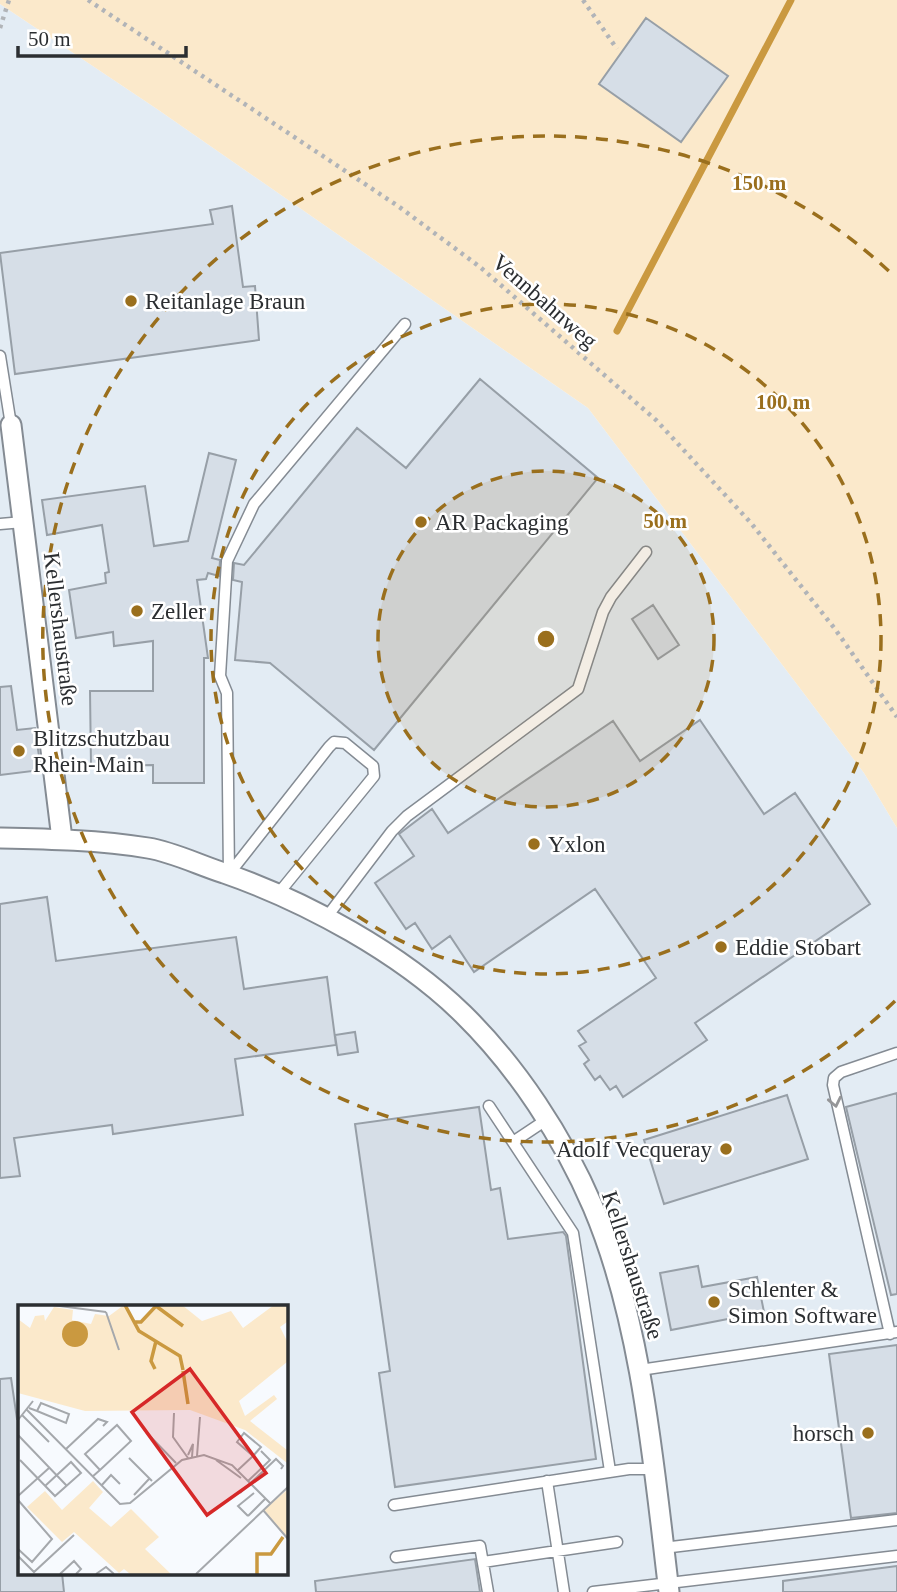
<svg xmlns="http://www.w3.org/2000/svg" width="897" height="1592" font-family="'Times New Roman',serif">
<rect width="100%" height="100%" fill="#f7fafe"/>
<!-- built -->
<path fill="#e3ecf4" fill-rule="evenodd" d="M0,4l157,105 431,299 276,365 33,55v764h-897zM19,1307h266v266h-266z"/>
<!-- green -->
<path fill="#fbe9cb" d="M0,0h897v828l-33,-55 -276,-365 -431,-299 -157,-105z"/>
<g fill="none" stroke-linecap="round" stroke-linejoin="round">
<!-- stream -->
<path stroke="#ca9940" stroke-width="7" d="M617,331l174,-331"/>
</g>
<!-- building -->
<path fill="#d6dee7" stroke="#979fa7" stroke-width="2" d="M646,18l82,58 -47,66 -82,-58z
M232,206l11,81 12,-1 4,54 -244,34 -15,-121 213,-29 -3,-14z
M480,379l118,99 -224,272 -104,-87 -35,-3 7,-78 -9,-2 1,-17 10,2 113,-137 49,40z
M209,453l27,7 -24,98 8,2 -1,16 -11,-3 -2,6 -9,1 11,78h-4v125h-51v-18l-62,1 -1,-75h63v-50l-39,5 -1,-14 -37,6 -7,-48 37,-7 -1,-10 4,-1 -7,-47 -55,10 -5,-35 103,-14 9,60 34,-5z
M653,605l26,40 -21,14 -26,-40z
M11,686l6,44 18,-2 6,42 -41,5v-88z
M700,720l64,94 31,-21 75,111 -175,119 12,17 -84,57 -7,-11 -6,4 -10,-14 -5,4 -11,-16 5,-4 -10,-14 7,-4 -8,-11 78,-53 -61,-89 -121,83 -24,-36 -18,13 -17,-26 -9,6 -31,-46 39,-27 -15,-22 33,-25 16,24 165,-112 27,40z
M47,897l9,64 180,-24 8,52 83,-12 9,68 -101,14 8,56 -130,19 -1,-9 -98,13 6,38 -20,2v-274z
M355,1032l3,20 -20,3 -3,-20z
M897,1093v201l-6,1 -45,-188z
M787,1095l21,64 -144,45 -20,-64z
M479,1107l12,83 9,-2 8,51 55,-7 3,4 30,223 -201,28 -16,-114 11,-2 -35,-247z
M698,1266l4,21 55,-10 7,35 -93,18 -11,-57z
M897,1345v168l-46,5 -22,-164z
M11,1378l6,41h2v154h43l2,19h-64v-213z
M475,1559l5,33h-164l-1,-11z
M897,1566v26h-114v-11z"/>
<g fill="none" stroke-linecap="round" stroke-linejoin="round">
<defs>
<path id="service" d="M0,356l11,69
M0,524l23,-2
M229,874l100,-127 5,-5 11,1 28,23 1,10 -96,118
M229,875l-2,-182 -7,-17 7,-115 27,-57 151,-180
M326,918l66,-87 15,-15 171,-127 25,-77 8,-15 35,-45
M489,1106l84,127 37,238
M513,1142l33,-22
M890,1334l-57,-249 1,-7 7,-6 56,-19
M640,1370l257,-38
M547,1481l17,111
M394,1505l235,-36h23
M663,1548l234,-28
M396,1557l84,-11 8,46
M483,1562l134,-20
M593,1592l304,-36"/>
<path id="minor" d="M11,425l51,414
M0,838c49,1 99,2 148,10 25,4 51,17 76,25 81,28 177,80 239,141 54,53 100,123 130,193 49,115 61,261 76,385"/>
</defs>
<!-- service casing -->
<use href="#service" stroke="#848b93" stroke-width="13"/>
<!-- minor casing -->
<use href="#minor" stroke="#848b93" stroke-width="23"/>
<!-- path -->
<path stroke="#b1b4b8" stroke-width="4.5" stroke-dasharray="3.5 5" stroke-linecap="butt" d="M88,0l310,206 82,61 176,153 95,103 84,106 62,88
M583,0l34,49
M0,28l9,-28"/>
<!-- service -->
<use href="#service" stroke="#fff" stroke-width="10"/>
<!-- minor -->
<use href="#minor" stroke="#fff" stroke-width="19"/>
</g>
<!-- one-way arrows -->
<defs><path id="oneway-chevron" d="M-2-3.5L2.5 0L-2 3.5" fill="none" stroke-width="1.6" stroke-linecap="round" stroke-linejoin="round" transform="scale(1.75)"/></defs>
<use stroke="#959698" href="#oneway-chevron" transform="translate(835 1102) rotate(78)"/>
<!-- distance rings -->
<circle cx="546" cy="639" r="168" fill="#9a6f1d" fill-opacity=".12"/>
<g fill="none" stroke="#9a6f1d" stroke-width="3.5" stroke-dasharray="12 9">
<circle cx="546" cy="639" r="168"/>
<circle cx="546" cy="639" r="335"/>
<path d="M895 1001A503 503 0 1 1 895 277"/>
</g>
<!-- markers -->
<g fill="#9a6f1d" stroke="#fff" stroke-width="2.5">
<circle cx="131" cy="301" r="7"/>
<circle cx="421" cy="522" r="7"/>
<circle cx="137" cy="611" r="7"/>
<circle cx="19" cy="751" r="7"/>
<circle cx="534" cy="844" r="7"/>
<circle cx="721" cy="947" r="7"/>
<circle cx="726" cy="1149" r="7"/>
<circle cx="714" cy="1302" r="7"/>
<circle cx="868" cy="1433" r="7"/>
</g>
<g text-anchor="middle" stroke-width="5" stroke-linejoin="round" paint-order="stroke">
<!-- poi labels -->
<g font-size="23" fill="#2b2e31" stroke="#fff" text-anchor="start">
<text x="145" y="309">Reitanlage Braun</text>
<text x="435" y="530">AR Packaging</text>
<text x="151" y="619">Zeller</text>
<text x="33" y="746">Blitzschutzbau<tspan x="33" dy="26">Rhein-Main</tspan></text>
<text x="548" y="852">Yxlon</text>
<text x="735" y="955">Eddie Stobart</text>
<text x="712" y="1157" text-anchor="end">Adolf Vecqueray</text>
<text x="728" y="1297">Schlenter &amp;<tspan x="728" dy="26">Simon Software</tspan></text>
<text x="854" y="1441" text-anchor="end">horsch</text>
</g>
<!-- street labels -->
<g font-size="23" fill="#2b2e31" stroke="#fff">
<text transform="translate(545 301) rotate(41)" y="8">Vennbahnweg</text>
<text transform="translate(61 629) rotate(83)" y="8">Kellershaustraße</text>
<text transform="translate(633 1265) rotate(72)" y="8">Kellershaustraße</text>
</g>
</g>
<!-- overview -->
<g transform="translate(18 1305)">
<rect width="270" height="270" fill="#f7fafe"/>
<path d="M106,0l13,18 21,-18h24l20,16 29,-10 12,17 31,-23h13v17l-7,5 7,14v21l-48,39 6,15 29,-21 3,4 -27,22 37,29v13l-42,-33 -55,-20 -105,1 -67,-18v-74l12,9 5,-12 9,-1 1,6 9,-14 19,3 -1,10 19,4 4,-10 14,2zM75,176l10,11 -14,16 22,19 20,-18 28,28 -14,12 26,25h-41l-6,-5 -5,4 -45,-41 -12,10 -35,-35 18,-16 17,19zM269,185v45l-1,1 -22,-26z" fill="#fbe9cb"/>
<path d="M44 29a13 13 0 1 1 26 0a13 13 0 1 1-26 0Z" fill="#ca9940"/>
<path fill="none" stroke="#ca9940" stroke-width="3.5" d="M107,0l14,26 41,25 3,14M138,1l27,20M115,17h8l15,-16M137,64l-4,-8 5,-20M165,66l5,33M239,269v-20h14l12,-17"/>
<path fill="none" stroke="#a5a8ac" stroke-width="2" d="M34,0l54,7M88,7l13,38M11,103l8,3 4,-8 28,11 -3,9 -29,-12M9,105l93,94 10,-1 52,-43 22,-5 28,10 38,38M156,108l-1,24 15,21M4,110l27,27M0,115l15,-19M128,127l30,31M0,130l48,50M48,144l32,-30 9,3 -4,4M170,150l5,-11 -1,13M179,151l3,-39M111,153l23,23M2,155l35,36 26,-23 -10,-11 -26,24M198,155l25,18M220,165l15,-14 8,-9 -17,-14 -7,9 16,14M74,172l8,-7 31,-29 -14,-16 -32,29 15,16M230,176l22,-21 -9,-9M83,181l10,-11 9,9M222,188l36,-34 7,7 -2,3M116,190l15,-16M0,191l31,-28M0,195l34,39 -20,23 -14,-13M245,205l25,29M230,211l-10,-10 16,-13M230,211l17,-17M0,251l16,16 40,-37M42,269l14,-13 7,8 -5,5M78,269l10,-7 8,7M178,269l92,-87"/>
<path fill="#d62828" fill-opacity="0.15" stroke="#d62828" stroke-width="3.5" d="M172,64l76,104 -59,42 -75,-103z"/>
<rect width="270" height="270" fill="none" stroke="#2b2e31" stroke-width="3.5"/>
</g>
<circle cx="546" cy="639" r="10" fill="#9a6f1d" stroke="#fff" stroke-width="3.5"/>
<g font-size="21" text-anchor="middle" font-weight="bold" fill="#9a6f1d" stroke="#fff" stroke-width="5" stroke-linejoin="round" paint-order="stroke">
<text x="759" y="190">150 m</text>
<text x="783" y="409">100 m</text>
<text x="665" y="528">50 m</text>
</g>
<!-- scale -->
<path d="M18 46v10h168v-10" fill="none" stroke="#2b2e31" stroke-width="3.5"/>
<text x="28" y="46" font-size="21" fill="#2b2e31" stroke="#ffffff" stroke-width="5" paint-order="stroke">50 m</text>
</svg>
